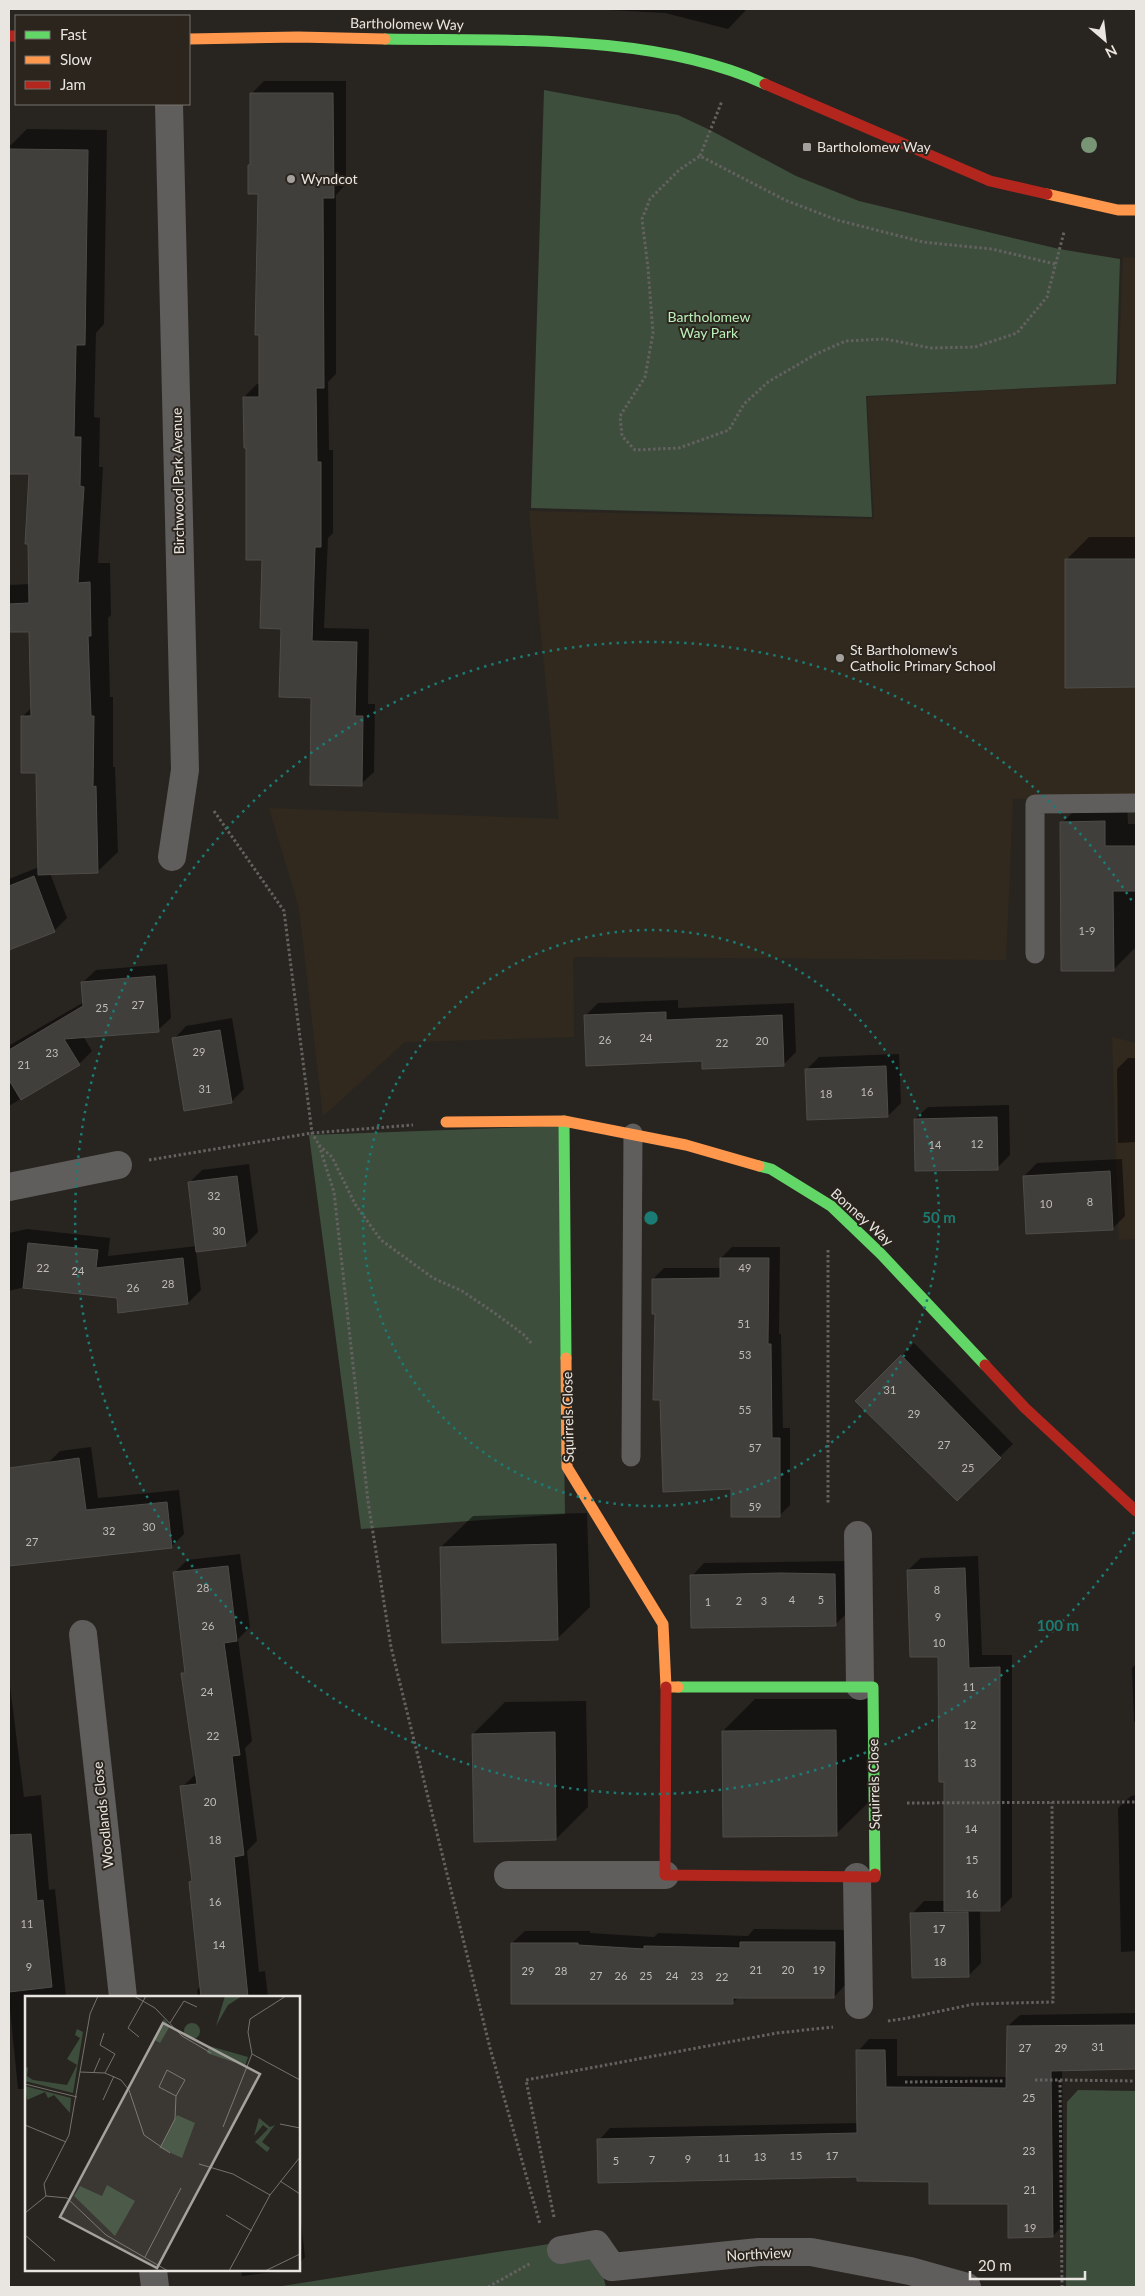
<svg xmlns="http://www.w3.org/2000/svg" width="1145" height="2296" font-family="Lato,sans-serif">
<rect width="100%" height="100%" fill="#282521"/>
<!-- built -->
<path fill="#32291e" d="M1123,257l13,1v539l-123,2 -7,161 -433,-3 1,80 -169,5 -82,74 -24,-208 -30,-100 290,11 -30,-308 345,8 -7,-122 251,-13z
M1112,1037l24,6v196l-17,1z"/>
<!-- green -->
<path fill="#3d4e3c" d="M544,90l134,25 32,15 86,46 63,25 200,48 61,10 -4,125 -250,12 6,121 -341,-9z
M559,1126l6,388 -204,15 -52,-394z
M1078,2090l58,1v196h-70l1,-185z
M593,2237l13,50h-330z"/>
<!-- shadow -->
<path fill="#0007" d="M588,9h159l-19,20 -63,-16z
M264,81h82v103l-10,11v179l-8,8 1,68h4v83l-5,5 -4,90 45,1 -1,75h7l-1,68 -13,12 -49,-88 -48,-137 -16,-113 -4,-49 13,-13h3v-191l-10,-28 2,-2 -1,-69z
M27,129l80,1 -3,194 -8,9 -2,84 6,1 -1,49h4l-5,96h12l1,52 -3,3 2,79h3v70h2l3,85 -21,20 -47,1 17,45 -13,13 -45,18v-70l30,-12 -2,-96 -15,-54 10,-10 -2,-77 -21,1v-46l21,-1v-111h-21v-326z
M1089,537h47v149l-69,1 -1,-127z
M1127,799l1,25h8v123l-23,23 -51,-147 23,-23z
M167,964l4,54 -13,12 -75,6 9,15 -13,13 -70,42 1,-61 74,-43 -1,-20 13,-12z
M678,1000v8l116,-5 2,49 -13,13 -80,-5 -117,-45 12,-12z
M232,1018l12,71 -13,13 -57,-63 12,-13z
M899,1054l2,49 -13,13 -82,-46 13,-13z
M1128,1058h8v84l-18,1 -1,-74z
M1009,1105l1,50 -13,13 -82,-49 13,-12z
M1122,1159l3,57 -13,13 -88,-53 13,-13z
M249,1164l9,68 -12,12 -50,7 5,39 -13,13 -68,8 -2,-14 -93,-10 -16,4v-58l18,-4 83,9 -2,18 89,-10 -8,-63 13,-13z
M732,1247h48l-1,87h2l2,94h7v77l-11,11 -47,-28 -75,-176 -4,-33 11,-11h57v-10z
M914,1343l99,101 -56,55 -100,-98z
M91,1447l7,51 81,-8 5,44 -12,12 -163,19v-54l43,-5 -4,-43 12,-12z
M587,1513l3,94 -32,31 -117,-91 32,-31z
M240,1554l10,73 -12,12 14,102 -7,7 12,93 -10,10 12,121 6,-1 3,26h-70l-1,-7 4,-4 -11,-104 3,-3 -11,-92 14,-13 -13,-100 3,-4 -12,-97 13,-13z
M978,1556l4,99h30v242l-12,12 -20,1 1,53 -13,13 -56,-62 12,-13h21v-121l-6,-125 -31,-85 13,-12z
M848,1561v51l-13,13 -143,-49 12,-13z
M1136,1664v58h-2l-2,-54z
M9,1678l15,119 17,-2 8,95 6,-1 11,108h-40v102l-1,-10h-7l-9,-89z
M755,1699h112l1,104 -32,31 -113,-103z
M586,1701l2,106 -32,32 -83,-105 32,-32z
M1136,1795v156l-15,1 -3,-144 13,-12z
M754,1929l93,1 -1,54 -12,13h-95l-6,5 -221,-59 13,-12h65v2l64,4 4,-4 90,3z
M1136,2013v54l-74,2 2,155 -11,12 -44,-33 -79,-22 -72,-5 -259,-36 11,-12 248,-5v-72l11,-12h28v37l110,1 1,-51 12,-11z
M299,2203l6,54 -6,7z
M241,2270h52l-51,6z"/>
<!-- building -->
<path fill="#413f3b" stroke="#4e4c48" d="M250,93h83l1,105h-11l1,190h-8l1,74h4v85h-6l-3,94 45,1 -2,74h8l-1,70 -52,-1 1,-87 -32,-1 2,-68 -21,-1 2,-68h-16v-112h-2l-1,-51h16v-62h-4l3,-141h-10v-29h2z
M9,149l79,1 -3,195h-9l-2,92h7l-1,49 4,1 -6,96 12,-1 1,54h-3l3,80h3l-1,71 3,-1 2,87 -60,2 -2,-102h-15v-57h10l-2,-84h-20v-28l20,-1 -1,-59h-3l4,-70h-20z
M1065,559h71v128l-71,1z
M1105,821v25h31v45h-23l1,80h-53l-1,-149z
M34,876l21,56 -46,18v-64z
M155,976l4,56 -95,7 16,26 -59,35 -12,-20v-30l74,-44 -2,-24z
M666,1012v8l116,-5 2,51 -82,3v-8l-116,5 -2,-51z
M220,1030l12,73 -48,8 -12,-73z
M886,1066l2,51 -81,3 -2,-51z
M997,1117l1,53 -83,1 -1,-52z
M1110,1171l3,59 -87,4 -3,-58z
M237,1176l9,70 -50,6 -8,-70z
M28,1243l70,7 -2,18 87,-10 5,46 -70,9 -1,-15 -94,-10z
M720,1258h49l-1,86h3l1,94h8v79h-49v-28l-68,3 -3,-92h-7l2,-86h-3v-35l68,-1z
M901,1355l100,103 -44,43 -102,-100z
M79,1458l7,52 81,-8 5,46 -163,18v-98z
M556,1544l2,96 -116,3 -2,-96z
M228,1566l9,75 -13,2 16,112 -8,1 12,99 -10,2 14,140h-47l-12,-115 3,-1 -12,-95 17,-2 -16,-111h4l-12,-101z
M965,1568l4,100 31,-1v244h-56v-129h-5l-1,-125h-28l-3,-87z
M781,1573l54,1 1,52 -145,2 -1,-53z
M836,1730l1,106 -114,1 -1,-106z
M555,1732l1,108 -82,2 -2,-108z
M31,1834l6,67 6,-1 9,87 -43,5v-157z
M968,1912l1,65 -57,1 -2,-65z
M740,1942h95l-1,56h-101v6h-222v-61h67v2l66,4v-3l96,2z
M1136,2025v44l-85,2 2,166 -45,1v-34h-79v-22l-72,-1v-4l-259,6 -1,-44 260,-6 -1,-83h29l1,37 120,1 1,-62z"/>
<g fill="none" stroke-linecap="round" stroke-linejoin="round">
<!-- path -->
<path stroke="#646160" stroke-width="3" stroke-dasharray="2.5 2.5" stroke-linecap="butt" d="M700,156l22,-55
M1055,264l-63,-15 -69,-7 -86,-22 -52,-20 -85,-44 -21,14 -29,29 -8,20 6,49 5,65 -8,44 -25,39 2,20 13,14 44,-2 50,-18 15,-26 24,-22 48,-28 30,-13 39,-2 46,9 44,-1 42,-14 30,-36 17,-65
M214,811l70,100 28,222 7,12 15,47 34,309 23,146 99,401 50,176
M319,1145l13,12 23,47 26,36 52,38 29,13 34,23 27,20 9,10
M149,1160l163,-27 101,-8
M828,1250v255
M907,1803l229,-1
M888,2021l20,-3 66,-14 79,-2 -1,-200
M1035,2080h25l2,207
M1060,2080l76,1
M905,2082l99,-1
M554,2217l-28,-137 251,-47 56,-6
M488,2287l43,-24"/>
<!-- lane -->
<path stroke="#605e5d" stroke-width="19" d="M1035,954v-150l101,-1
M631,1457l2,-324"/>
<!-- street -->
<path stroke="#605e5d" stroke-width="28" d="M169,104l16,666 -13,87
M9,1187l109,-22
M858,1535l2,151
M83,1634l40,363
M508,1875h157
M857,1877l2,128
M561,2250l35,-6 16,23 147,-15h52l99,19 57,16
M153,2270l2,17"/>
<!-- fast -->
<path stroke="#63d668" stroke-width="11" d="M385,39c122,2 268,-6 380,45
M564,1121l2,237
M759,1166l12,3 60,37 50,48 104,111
M678,1687h195l2,187"/>
<!-- slow -->
<path stroke="#ff974d" stroke-width="11" d="M189,39l109,-2 87,2
M1047,194l71,16h18
M446,1122l118,-1 122,24 73,21
M566,1358l1,109 96,157 3,63h12"/>
<!-- jam -->
<path stroke="#b3261e" stroke-width="11" d="M9,36h7
M765,84l225,97 57,13
M985,1365l40,43 111,103
M666,1687l-1,188 210,2v-3"/>
</g>
<!-- trees -->
<circle fill="#789576" cx="1089" cy="145" r="8"/>
<!-- distance rings -->
<g fill="none" stroke="#1a7c74" stroke-width="2.5" stroke-dasharray="2.5 5">
<circle cx="651" cy="1218" r="288"/>
<path d="M1134 1532A576 576 0 1 1 1134 904"/>
</g>
<!-- markers -->
<g fill="#a5a29d" stroke="#2b251e" stroke-width="2">
<rect x="802" y="142" width="10" height="10" rx="2.5"/>
<circle cx="291" cy="179" r="5"/>
<circle cx="840" cy="658" r="5"/>
</g>
<g text-anchor="middle" stroke-width="4" stroke-linejoin="round" paint-order="stroke">
<!-- number labels -->
<g font-size="11" fill="#bfbcb7">
<text x="1087" y="935">1-9</text>
<text x="138" y="1009">27</text>
<text x="102" y="1012">25</text>
<text x="646" y="1042">24</text>
<text x="605" y="1044">26</text>
<text x="762" y="1045">20</text>
<text x="722" y="1047">22</text>
<text x="199" y="1056">29</text>
<text x="52" y="1057">23</text>
<text x="24" y="1069">21</text>
<text x="205" y="1093">31</text>
<text x="867" y="1096">16</text>
<text x="826" y="1098">18</text>
<text x="977" y="1148">12</text>
<text x="935" y="1149">14</text>
<text x="214" y="1200">32</text>
<text x="1090" y="1206">8</text>
<text x="1046" y="1208">10</text>
<text x="219" y="1235">30</text>
<text x="43" y="1272">22</text>
<text x="745" y="1272">49</text>
<text x="78" y="1275">24</text>
<text x="168" y="1288">28</text>
<text x="133" y="1292">26</text>
<text x="744" y="1328">51</text>
<text x="745" y="1359">53</text>
<text x="890" y="1394">31</text>
<text x="745" y="1414">55</text>
<text x="914" y="1418">29</text>
<text x="944" y="1449">27</text>
<text x="755" y="1452">57</text>
<text x="968" y="1472">25</text>
<text x="755" y="1511">59</text>
<text x="149" y="1531">30</text>
<text x="109" y="1535">32</text>
<text x="32" y="1546">27</text>
<text x="203" y="1592">28</text>
<text x="937" y="1594">8</text>
<text x="792" y="1604">4</text>
<text x="821" y="1604">5</text>
<text x="739" y="1605">2</text>
<text x="764" y="1605">3</text>
<text x="708" y="1606">1</text>
<text x="938" y="1621">9</text>
<text x="208" y="1630">26</text>
<text x="939" y="1647">10</text>
<text x="969" y="1691">11</text>
<text x="207" y="1696">24</text>
<text x="970" y="1729">12</text>
<text x="213" y="1740">22</text>
<text x="970" y="1767">13</text>
<text x="210" y="1806">20</text>
<text x="971" y="1833">14</text>
<text x="215" y="1844">18</text>
<text x="972" y="1864">15</text>
<text x="972" y="1898">16</text>
<text x="215" y="1906">16</text>
<text x="27" y="1928">11</text>
<text x="939" y="1933">17</text>
<text x="219" y="1949">14</text>
<text x="940" y="1966">18</text>
<text x="29" y="1971">9</text>
<text x="756" y="1974">21</text>
<text x="788" y="1974">20</text>
<text x="819" y="1974">19</text>
<text x="528" y="1975">29</text>
<text x="561" y="1975">28</text>
<text x="596" y="1980">27</text>
<text x="621" y="1980">26</text>
<text x="646" y="1980">25</text>
<text x="672" y="1980">24</text>
<text x="697" y="1980">23</text>
<text x="722" y="1981">22</text>
<text x="1098" y="2051">31</text>
<text x="1025" y="2052">27</text>
<text x="1061" y="2052">29</text>
<text x="1029" y="2102">25</text>
<text x="1029" y="2155">23</text>
<text x="796" y="2160">15</text>
<text x="832" y="2160">17</text>
<text x="760" y="2161">13</text>
<text x="724" y="2162">11</text>
<text x="688" y="2163">9</text>
<text x="652" y="2164">7</text>
<text x="616" y="2165">5</text>
<text x="1030" y="2194">21</text>
<text x="1030" y="2232">19</text>
</g>
<!-- street labels -->
<g font-size="14" fill="#e9e5e0" stroke="#2b251e">
<text transform="translate(407 24) rotate(1)" y="5">Bartholomew Way</text>
<text transform="translate(178 481) rotate(-91)" y="5">Birchwood Park Avenue</text>
<text transform="translate(862 1217) rotate(42)" y="5">Bonney Way</text>
<text transform="translate(568 1417) rotate(-91)" y="5">Squirrels Close</text>
<text transform="translate(874 1784) rotate(-91)" y="5">Squirrels Close</text>
<text transform="translate(103 1815) rotate(-96)" y="5">Woodlands Close</text>
<text transform="translate(759 2254) rotate(-3)" y="5">Northview</text>
</g>
<!-- poi labels -->
<g font-size="14" fill="#e9e5e0" stroke="#2b251e" text-anchor="start">
<text x="817" y="152">Bartholomew Way</text>
<text x="301" y="184">Wyndcot</text>
<text x="850" y="655">St Bartholomew's<tspan x="850" dy="16">Catholic Primary School</tspan></text>
</g>
<!-- park labels -->
<g font-size="14" fill="#baf1bb" stroke="#2b251e">
<text x="709" y="322">Bartholomew<tspan x="709" dy="16">Way Park</tspan></text>
</g>
</g>
<!-- overview -->
<g transform="translate(25 1996)">
<rect width="275" height="275" fill="#282521"/>
<path d="M200,0h17l-14,9 -12,21zM139,23l6,7 -10,17 -7,-4zM159 35a8 8 0 1 1 16 0a8 8 0 1 1-16 0ZM52,33l6,3 -10,61 -48,-12v-15l3,2 -1,8 6,4 34,5 10,-20 -10,-6 13,-21 -5,-3zM184,50l39,11 -3,9 -38,-13zM0,90l46,12 -1,15 -16,-18 -6,3 -3,-6 -18,8zM152,119l18,8 -13,35 -22,-10zM234,122l11,9 5,-2 -13,17 8,6 -3,4 -12,-10 13,-13 -5,-4 -9,11zM82,189l28,16 -20,35 -41,-40 6,-10 22,10z" fill="#3d4e3c"/>
<path fill="none" stroke="#75726d" stroke-width="1" d="M109,0l21,12 27,28 29,17M145,27l14,-22 13,6M79,37l-4,12 15,9 -10,19M114,41l-11,-9 18,-32M227,58l48,26M55,76l25,1 16,7 8,10 15,45 26,18M69,76l6,-14M0,88l52,13M78,104l11,-24M255,128l20,4M0,129l41,17M198,131l29,-73 -4,-22 2,-13 36,-23M135,152l15,-29 1,-23 -17,-9 8,-17 18,10 -9,16M174,168l34,10 37,21M255,185l20,13M21,200l-2,-12 25,-49 21,-121 8,-18M0,217l21,-17 21,2 39,37 62,36M201,219l26,16M0,239l30,26M120,261l36,-69M204,275l41,-76 30,-38M240,275l35,-17"/>
<path fill="#a5a29d" fill-opacity="0.15" stroke="#a5a29d" stroke-width="2.5" d="M138,27l97,51 -103,194 -97,-51z"/>
<rect width="275" height="275" fill="none" stroke="#e9e5e0" stroke-width="2.5"/>
</g>
<circle cx="651" cy="1218" r="8" fill="#1a7c74" stroke="#2b251e" stroke-width="2.5"/>
<g font-size="15" text-anchor="middle" font-weight="bold" fill="#1a7c74" stroke="#2b251e" stroke-width="4" stroke-linejoin="round" paint-order="stroke">
<text x="939" y="1223">50 m</text>
<text x="1058" y="1631">100 m</text>
</g>
<!-- border -->
<rect width="1145" height="2296" fill="none" stroke="#e9e5e0" stroke-width="20"/>
<!-- legend -->
<rect x="15" y="15" width="175" height="90" fill="#2b251e" stroke="#77726c"/>
<rect x="25" y="31" width="25" height="8" fill="#63d668" stroke="#77726c"/>
<text x="60" y="40" font-size="15" fill="#e9e5e0">Fast</text>
<rect x="25" y="56" width="25" height="8" fill="#ff974d" stroke="#77726c"/>
<text x="60" y="65" font-size="15" fill="#e9e5e0">Slow</text>
<rect x="25" y="81" width="25" height="8" fill="#b3261e" stroke="#77726c"/>
<text x="60" y="90" font-size="15" fill="#e9e5e0">Jam</text>
<!-- north arrow -->
<g transform="translate(1105 40) rotate(152)" stroke="#2b251e" stroke-width="4" paint-order="stroke">
<path d="M0-4L9 19L0 12L-9 19Z" fill="#e9e5e0"/>
<text y="-8" font-size="14" font-weight="bold" text-anchor="middle" fill="#e9e5e0">N</text>
</g>
<!-- scale -->
<path d="M970 2271v8h115v-8" fill="none" stroke="#e9e5e0" stroke-width="2.5"/>
<text x="978" y="2271" font-size="15" fill="#e9e5e0" stroke="#2b251e" stroke-width="4" paint-order="stroke">20 m</text>
</svg>
